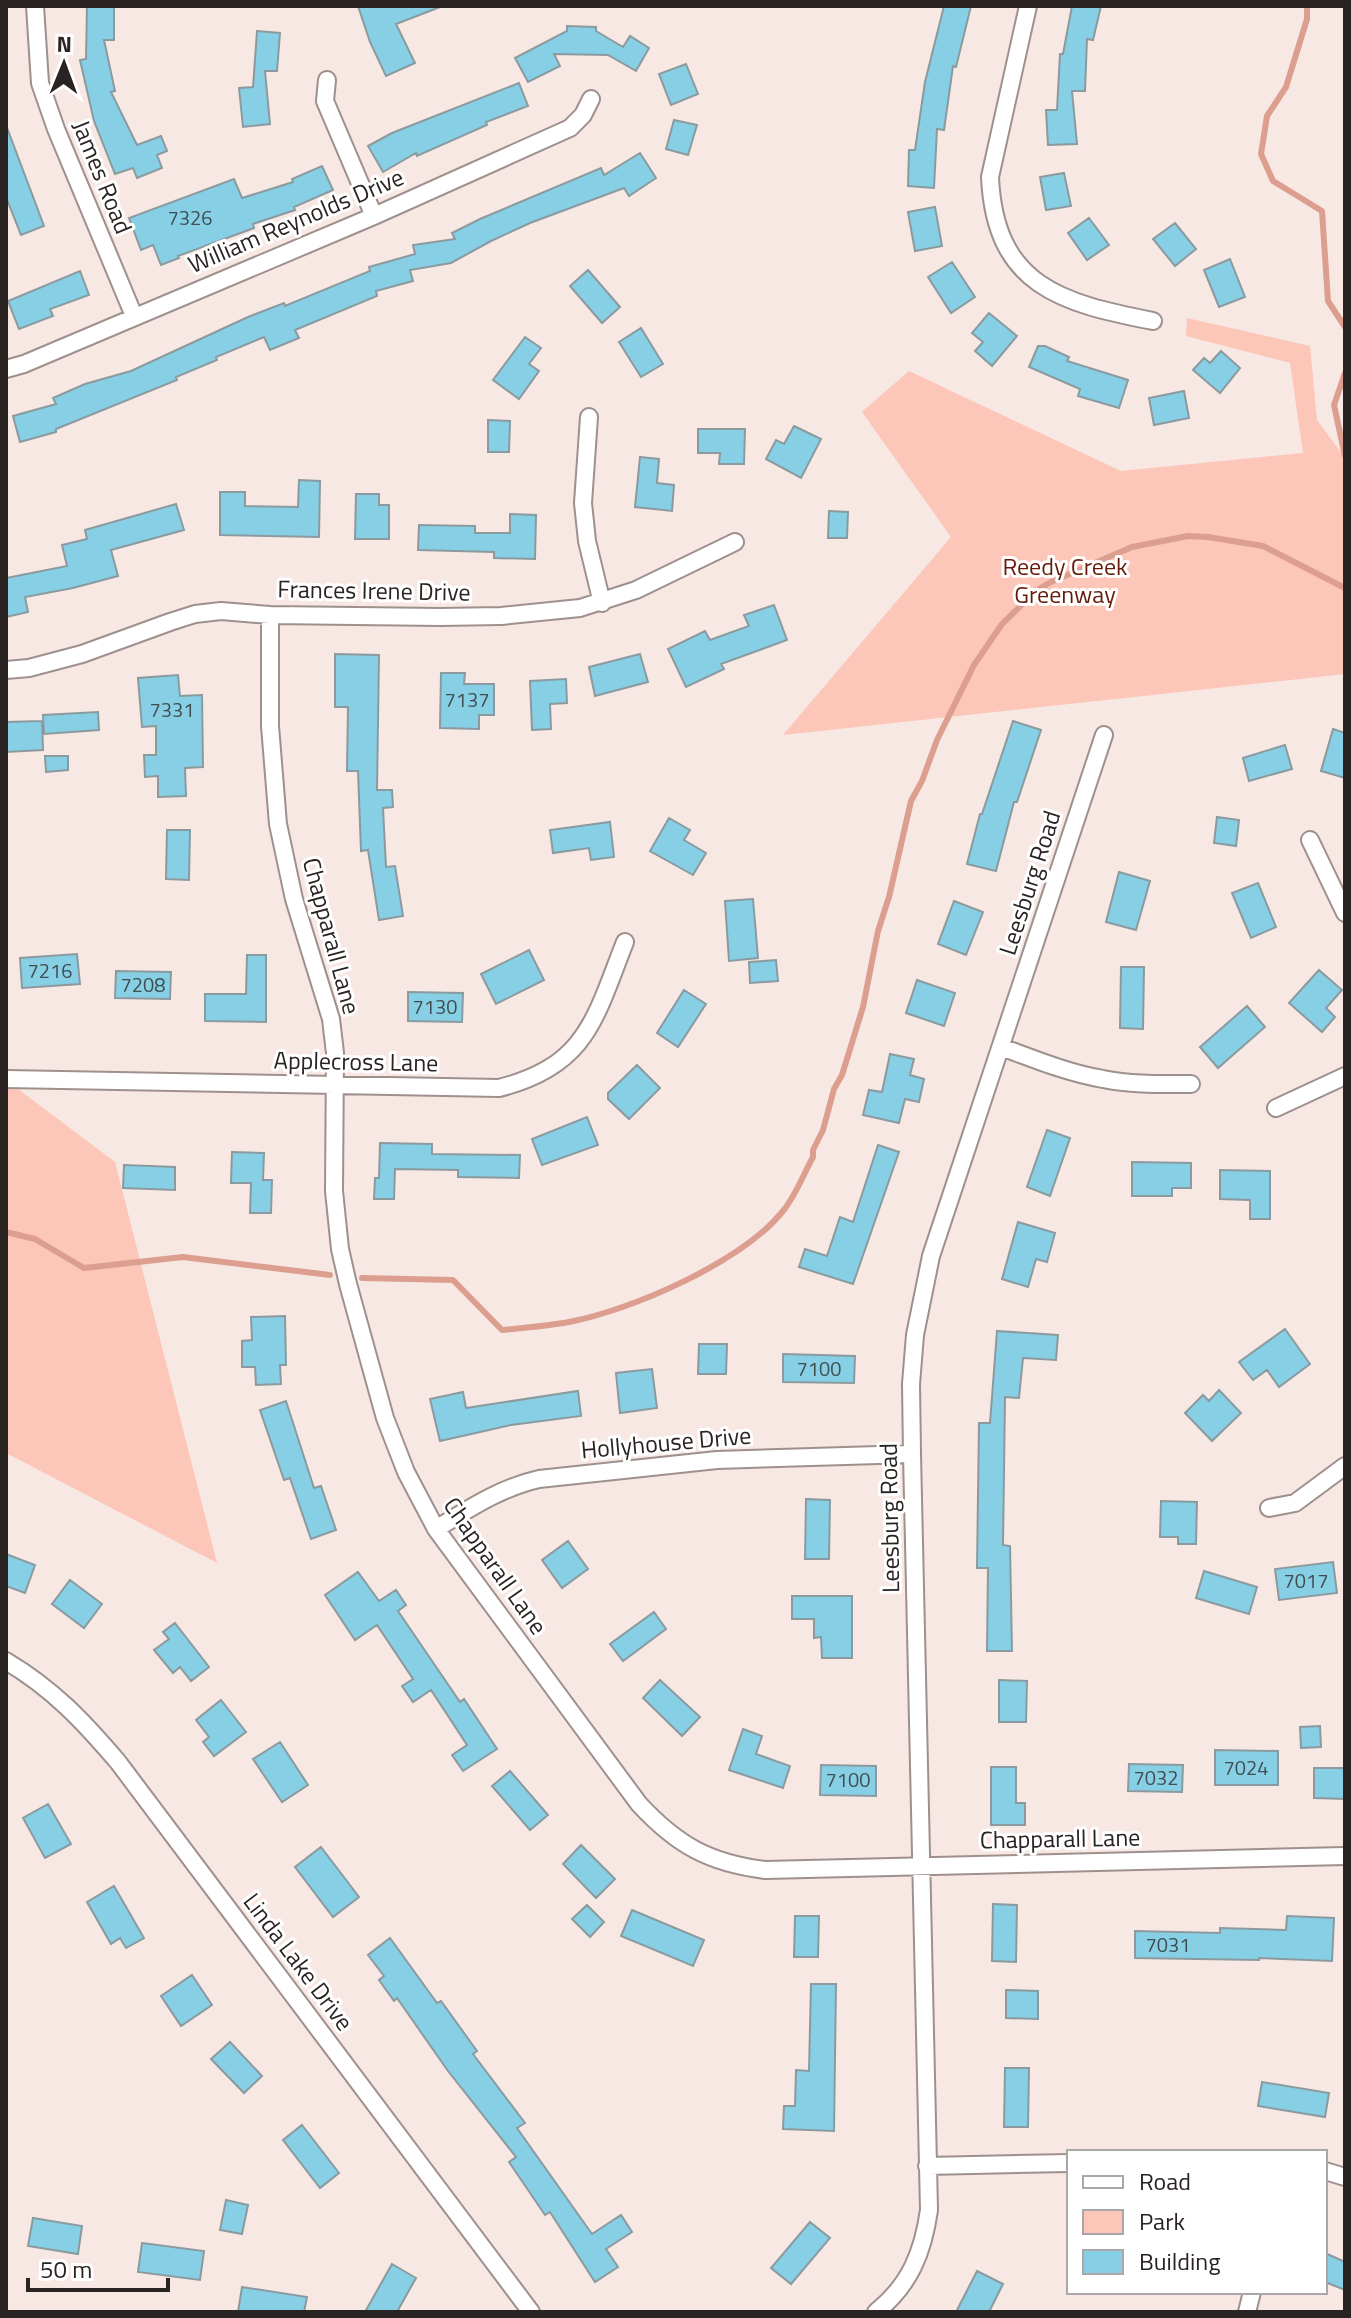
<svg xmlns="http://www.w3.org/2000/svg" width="1351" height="2318" font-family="'Titillium Web',sans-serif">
<rect width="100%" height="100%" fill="#f7e8e4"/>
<!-- green -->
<path fill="#fcc6b8" d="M1187,318l123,28 7,74 28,38v216l-562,61 168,-198 -89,-125 47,-41 212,100 182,-18 -13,-90 -104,-27z
M6,1080l109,82 102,401 -211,-110z"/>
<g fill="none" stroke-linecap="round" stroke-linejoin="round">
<!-- stream -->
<path stroke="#dc9f8f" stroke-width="6" d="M1307,6v13l-21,68 -19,29 -6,38 12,27 49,30 6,90 17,26
M1345,373l-11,32 11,51
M6,1232l29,7 49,29 99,-11 147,18
M362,1278l91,2 49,50c22,-2 45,-4 67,-8 63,-12 173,-60 214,-111 13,-16 20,-36 30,-54v-7l10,-20 11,-41 8,-14 21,-68 15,-76 11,-34 22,-96 11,-20 15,-41 37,-75 28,-41 35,-34 14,-8 81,-35 56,-11 20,1 55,9 82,42"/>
</g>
<!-- building -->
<path fill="#87cfe4" stroke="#8b9a9e" stroke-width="2" d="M87,6h27v34h-10l11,51 -4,1 26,53 24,-9 6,15 -10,4 5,13 -25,10 -4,-10 -18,6 -21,-53 -14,-61 6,-1z
M358,6h81l1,1 -44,17 19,39 -29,13 -16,-34z
M944,6h27l-15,61 -3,-1 -9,64 -7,-1 -3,59 -26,-2 1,-36h6l10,-68z
M1072,6h29l-8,34 -6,-1 -2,52h-13l5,53 -29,1 -2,-35h11l3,-56h3z
M567,26l29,1v4l27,16 7,-11 19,12 -13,23 -28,-16 -54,-1 6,12 -32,16 -13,-24 52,-27z
M257,31l23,2 -3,38h-12l5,53 -27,3 -4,-39 14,-1z
M686,64l12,30 -27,11 -12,-31z
M519,83l9,23 -42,16 1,3 -70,31 -1,-3 -33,19 -15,-26 24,-13z
M674,120l23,5 -9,30 -22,-6z
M6,125l38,101 -23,9 -15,-38z
M640,153l16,25 -27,18 -5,-8 -94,35 -39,18 -40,22 -41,7 3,11 -37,10 1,5 -82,34 4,8 -29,12 -6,-13 -48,20 1,3 -41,17 1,3 -121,49v3l-36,10 -7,-26 43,-12 -3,-6 32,-14 46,-13 117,-54 36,-14 1,3 85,-35 -1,-4 46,-13 -2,-9 42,-6 -3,-6 28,-14 121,-51 3,7z
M322,166l11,24 -39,17 1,3 -42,14 1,4 -76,28 1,2 -18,7 -8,-20 -12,5 -12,-32 105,-39 8,19 51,-16 -1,-3z
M1064,173l7,33 -25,4 -6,-33z
M935,207l7,39 -27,5 -7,-39z
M1089,218l20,27 -22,15 -19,-27z
M1175,223l21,26 -21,17 -22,-27z
M1230,259l15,38 -26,10 -15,-37z
M952,262l23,35 -24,16 -23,-36z
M588,270l32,37 -18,16 -32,-37z
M80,271l9,24 -39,14 3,7 -34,13 -11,-28z
M989,313l28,23 -25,30 -17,-15 8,-9 -11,-9z
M641,328l22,36 -22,13 -22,-35z
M525,337l16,11 -12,16 10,7 -20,28 -26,-19z
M1038,346h7l24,11 -2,4 61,19 -9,28 -41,-12 2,-7 -51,-22z
M1221,351l19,17 -20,25 -27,-23 11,-12 6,5z
M1184,391l5,27 -35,7 -5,-27z
M488,420l22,1 -1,31h-21z
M794,426l27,13 -20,39 -35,-19 10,-19 8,4z
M698,429h47l-1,35h-25l1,-11h-22z
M640,457l19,2 -2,24 17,2 -2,26 -37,-4z
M299,480l21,1 -1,56 -99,-2v-43h25v14l53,1z
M356,494h23v11h10v34h-34z
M176,504l8,26 -73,20 7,26 -45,12 -48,9 3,15 -22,5v-39l61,-12 -5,-21 25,-6 -2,-9z
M829,511l19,1 -1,26h-19z
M510,514l26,1 -1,44 -41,-1v-6l-76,-2 1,-25 56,1v7h35z
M774,605l13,35 -66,24 3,5 -38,18 -18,-38 37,-18 5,9 39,-14 -5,-11z
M335,654l44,1 -2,135h15l1,17 -10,1 3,59 9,-1 8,50 -24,4 -11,-70 -7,1 -3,-80h-11l1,-64h-13z
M640,654l8,28 -53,14 -6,-29z
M441,673h24l-1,11h30v31h-15v14l-39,-1z
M178,675l2,21 22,-1 1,72 -18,1 1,28 -28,1v-21l-13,1 -1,-22h12v-29l-14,1 -4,-49z
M566,679l1,24 -17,1 1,25 -19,1 -2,-49z
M98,712l1,18 -55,4 -1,-19z
M42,721l1,29 -37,2v-30z
M1013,721l28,9 -24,72h-3l-18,69 -29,-7 13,-50h2z
M1333,729l12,4v45l-24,-7z
M1285,745l7,24 -43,12 -6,-23z
M45,756h23v14l-22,2z
M1217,817l22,3 -3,26 -22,-3z
M669,818l21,12 -6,10 22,13 -13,22 -43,-24z
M610,822l4,35 -23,3 -2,-12 -36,5 -3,-23z
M167,830h23l-1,50 -23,-1z
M1119,872l31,9 -14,49 -30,-8z
M1258,883l18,44 -25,11 -19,-45z
M753,899l5,59 -29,3 -4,-60z
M954,901l29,11 -17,43 -28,-11z
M529,950l15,30 -48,24 -15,-30z
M77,954l3,30 -58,4 -2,-30z
M247,955h19v67l-61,-1v-27h41z
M776,960l2,21 -28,2 -1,-21z
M1121,967h23l-1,62 -23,-1z
M1319,970l23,20 -16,18 9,9 -13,15 -33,-29z
M116,971l55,1 -1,27 -55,-1z
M917,980l38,13 -11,33 -38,-13z
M684,990l22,14 -28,43 -21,-14z
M408,992l55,1 -1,29 -54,-1z
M1247,1006l18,21 -47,41 -18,-21z
M890,1054l24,5 -4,16 14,4 -5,23 -14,-3 -6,24 -36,-8 6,-25 13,2z
M637,1065l23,23 -31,31 -21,-20v-6z
M587,1117l11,28 -56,20 -10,-26z
M1047,1130l23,8 -20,58 -23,-9z
M380,1143l52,1v10l88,1 -1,23 -61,-1v-7l-63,-1 -1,30h-20l1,-21h4z
M878,1145l21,7 -46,132 -54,-17 6,-18 22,7 13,-39 13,5z
M232,1152l32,1 -1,27h9l-1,33h-21l1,-30h-20z
M1132,1162l59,1v25h-19v8h-40z
M124,1165l51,2v23l-52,-2z
M1220,1170l50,1v48h-20v-19l-30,-1z
M1018,1222l37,11 -8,29 -11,-3 -8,28 -26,-8z
M285,1316l1,49h-6l1,19 -25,1 -1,-18h-13v-26l10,-1 -1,-23z
M1285,1329l25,35 -31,23 -12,-17 -14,10 -14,-18z
M997,1331l61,4 -2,25 -33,-2 -4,40 -14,-1 -2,148 7,1 2,105h-25l1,-83h-11l2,-145h11z
M699,1344h28l-1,30h-28z
M783,1354l72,2 -1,27 -71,-1z
M652,1369l5,39 -37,5 -4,-40z
M1219,1390l22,23 -29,28 -27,-28 18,-18 6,6z
M578,1391l3,25 -70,9 -71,16 -10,-42 33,-7 3,16z
M286,1401l28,87 7,-2 15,44 -25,9 -21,-61 -6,2 -24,-70z
M806,1499l24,1 -1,59h-24z
M1161,1501l36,1 -1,42h-18v-7h-18z
M568,1541l20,28 -26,19 -20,-28z
M6,1554l29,11 -10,28 -19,-7z
M1333,1562l4,31 -58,7 -4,-31z
M1204,1571l53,16 -8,27 -53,-16z
M358,1572l21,29 17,-11 10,15 -8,6 62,91 4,-3 33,50 -34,22 -11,-16 15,-10 -36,-55 -18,12 -11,-16 11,-7 -36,-54 -22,15 -30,-45z
M70,1580l32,24 -18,24 -32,-24z
M792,1596h60v62h-30l-1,-21 -7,1v-19h-22z
M654,1612l12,17 -43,32 -13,-17z
M175,1623l34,44 -18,14 -11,-14 -7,6 -19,-23 15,-11 -6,-7z
M660,1680l40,37 -18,19 -39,-38z
M999,1680l28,1 -1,41h-27z
M221,1700l25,32 -32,24 -11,-14 6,-5 -13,-17z
M1320,1726l1,21 -20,1 -1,-21z
M743,1729l19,7 -6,18 34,12 -7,22 -54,-18z
M280,1742l28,43 -26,17 -29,-43z
M1215,1750l63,1v34h-63z
M1129,1764l54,1 -1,27 -54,-1z
M821,1765l55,1v30l-56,-1z
M991,1767h25v36h9v22h-34z
M1314,1768h31v31l-31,-1z
M510,1771l38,44 -18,15 -38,-44z
M48,1804l23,40 -26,14 -22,-40z
M581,1845l34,34 -19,19 -33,-34z
M321,1847l38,50 -26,20 -38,-50z
M114,1886l30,52 -18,10 -6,-10 -9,6 -24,-42z
M993,1904l24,1 -1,57 -24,-1z
M587,1905l17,17 -14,15 -18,-18z
M632,1910l72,30 -11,26 -72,-30z
M795,1916h24l-1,41h-24z
M1287,1916l47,2 -2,43 -73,-3v2l-124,-2v-27l85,2v-5l66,2z
M390,1938l47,65 4,-2 36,50 -4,3 52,69 -8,5 75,106 29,-19 11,17 -26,17 12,18 -23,15 -45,-70 -5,3 -36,-53 7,-5 -68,-86 -51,-73 -3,3 -15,-21 5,-4 -16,-21z
M192,1975l20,30 -31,21 -20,-30z
M811,1984h25l-2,147 -51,-2 1,-23h11l1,-36 13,1z
M1006,1990l32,1v28l-32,-1z
M230,2042l32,34 -18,17 -33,-34z
M1005,2068h24l-1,59h-24z
M1262,2082l67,11 -4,24 -67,-11z
M302,2125l37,48 -19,15 -37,-48z
M226,2200l22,5 -6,29 -22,-4z
M33,2218l49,8 -4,28 -50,-8z
M810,2222l20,16 -39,46 -20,-16z
M142,2243l62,8 -4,29 -62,-8z
M1325,2253l20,9v28l-20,-8z
M392,2264l24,14 -19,34h-32z
M977,2271l26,13 -14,28h-33z
M242,2287l65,10 -3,15h-66z"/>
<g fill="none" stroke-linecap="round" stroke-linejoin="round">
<defs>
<path id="street" d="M35,6l5,77 16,46 78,187
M1028,6l-38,171c5,109 71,126 163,144
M327,80l-2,21 49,115
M6,369l18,-5 350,-148 196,-88 13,-13 8,-16
M589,417l-6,86 4,38 15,62
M270,615v111l8,98 16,75 37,120 4,34 -1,138 6,58 8,35 37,134 21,54 30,57 203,275c38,41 70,59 126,66l580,-14
M6,670l23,-2 53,-14 88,-32 25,-8 26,-3 49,4 170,2 61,-1 79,-8 56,-18 99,-48
M1310,840l35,73
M1001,1047c33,12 67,26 102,32 29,6 59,5 88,5
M6,1079l493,9c88,-22 96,-70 126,-146
M1276,1108l69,-32
M1269,1508l26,-5 50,-37
M436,1529c34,-21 64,-41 103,-50l178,-19 195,-6
M6,1661c47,28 77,60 112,101l413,550
M927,2166l142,-3
M1325,2171l20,6
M876,2312c34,-27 47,-60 53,-102l-17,-756 -1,-70 4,-49 16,-79 173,-521
M1247,2312l5,-20"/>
</defs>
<!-- street casing -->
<use href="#street" stroke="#9e908d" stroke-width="20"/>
<!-- street -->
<use href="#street" stroke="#fff" stroke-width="16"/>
</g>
<g text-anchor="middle" stroke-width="6" stroke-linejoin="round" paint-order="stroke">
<!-- number labels -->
<g font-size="20" fill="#404e52">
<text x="190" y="225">7326</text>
<text x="467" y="707">7137</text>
<text x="172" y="717">7331</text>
<text x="50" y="978">7216</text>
<text x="143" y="992">7208</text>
<text x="435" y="1014">7130</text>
<text x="819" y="1376">7100</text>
<text x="1306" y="1588">7017</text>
<text x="1246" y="1775">7024</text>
<text x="1156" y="1785">7032</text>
<text x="848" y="1787">7100</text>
<text x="1168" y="1952">7031</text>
</g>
<!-- street labels -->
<g font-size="24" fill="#292322" stroke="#fff">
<text transform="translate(102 177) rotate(68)" y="8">James Road</text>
<text transform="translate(296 221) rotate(-23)" y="8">William Reynolds Drive</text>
<text transform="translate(374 591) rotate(1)" y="8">Frances Irene Drive</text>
<text transform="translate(1030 883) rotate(-72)" y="8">Leesburg Road</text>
<text transform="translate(331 936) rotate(75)" y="8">Chapparall Lane</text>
<text transform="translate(356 1062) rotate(1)" y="8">Applecross Lane</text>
<text transform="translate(666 1443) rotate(-5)" y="8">Hollyhouse Drive</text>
<text transform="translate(890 1518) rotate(-91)" y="8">Leesburg Road</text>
<text transform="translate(495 1566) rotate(55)" y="8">Chapparall Lane</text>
<text transform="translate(1060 1839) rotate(-1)" y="8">Chapparall Lane</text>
<text transform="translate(298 1962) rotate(53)" y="8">Linda Lake Drive</text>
</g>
<!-- park labels -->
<g font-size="24" fill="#641c08" stroke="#fff">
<text x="1065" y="575">Reedy Creek<tspan x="1065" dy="28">Greenway</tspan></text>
</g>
</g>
<!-- border -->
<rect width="1351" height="2318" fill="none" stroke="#292322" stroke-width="16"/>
<!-- legend -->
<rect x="1067" y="2150" width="260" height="144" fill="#ffffff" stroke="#a9a7a7" stroke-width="2"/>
<rect x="1083" y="2176" width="40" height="12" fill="#ffffff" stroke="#a9a7a7" stroke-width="2"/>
<text x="1139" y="2190" font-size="24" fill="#292322">Road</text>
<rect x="1083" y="2210" width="40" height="24" fill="#fcc6b8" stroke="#a9a7a7" stroke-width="2"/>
<text x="1139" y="2230" font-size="24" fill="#292322">Park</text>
<rect x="1083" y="2250" width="40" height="24" fill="#87cfe4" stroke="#a9a7a7" stroke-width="2"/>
<text x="1139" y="2270" font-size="24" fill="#292322">Building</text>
<!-- north arrow -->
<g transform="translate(64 64) rotate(1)" stroke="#ffffff" stroke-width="6" paint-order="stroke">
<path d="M0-6L14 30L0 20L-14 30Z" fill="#292322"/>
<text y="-12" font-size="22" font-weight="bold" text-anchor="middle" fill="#292322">N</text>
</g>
<!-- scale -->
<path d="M28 2278v12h140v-12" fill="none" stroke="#292322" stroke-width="4"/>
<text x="40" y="2278" font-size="24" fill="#292322" stroke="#ffffff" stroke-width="6" paint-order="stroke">50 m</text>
</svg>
